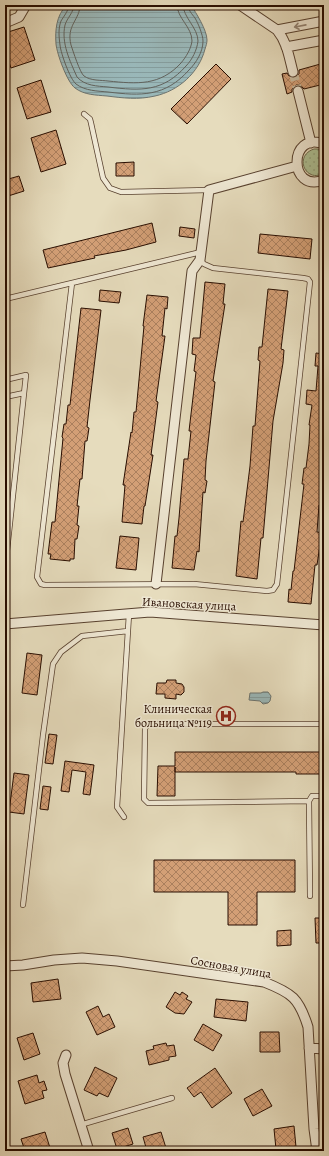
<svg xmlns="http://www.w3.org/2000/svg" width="329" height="1156" font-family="Alegreya,serif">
<defs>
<pattern id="grass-dots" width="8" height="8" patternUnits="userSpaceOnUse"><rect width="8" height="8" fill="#aec296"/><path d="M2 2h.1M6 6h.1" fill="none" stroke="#96a680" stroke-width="1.8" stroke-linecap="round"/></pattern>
<pattern id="water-rules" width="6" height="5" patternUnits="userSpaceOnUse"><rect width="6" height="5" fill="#9ab9bb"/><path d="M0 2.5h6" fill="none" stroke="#859e9f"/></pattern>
<pattern id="building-cross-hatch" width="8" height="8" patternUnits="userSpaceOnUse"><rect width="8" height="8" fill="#d39f76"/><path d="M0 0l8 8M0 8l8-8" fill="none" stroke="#ab805e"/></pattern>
</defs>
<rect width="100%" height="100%" fill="#e6dcbd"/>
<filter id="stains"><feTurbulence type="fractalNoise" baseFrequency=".005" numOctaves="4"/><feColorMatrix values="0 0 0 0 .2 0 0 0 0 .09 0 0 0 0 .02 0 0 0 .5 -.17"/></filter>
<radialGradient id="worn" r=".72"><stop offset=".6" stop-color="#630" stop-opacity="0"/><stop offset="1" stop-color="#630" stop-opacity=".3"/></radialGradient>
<!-- grass -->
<path fill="url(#grass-dots)" stroke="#6b684b" d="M314,149h4l6,3v21c-18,11 -31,-17 -10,-24z"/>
<!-- water -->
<path fill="url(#water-rules)" stroke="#6c7470" d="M67,5h124c5,8 16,25 16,35 0,3 -1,6 -2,9 -6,24 -27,42 -50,47 -17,4 -32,2 -48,0 -11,-1 -23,-1 -32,-8 -8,-6 -18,-34 -19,-44 -1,-13 0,-29 11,-39z
M263,692h5l3,4 -1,5 -2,2 -5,1 -3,-3 -11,-1 1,-7h11z"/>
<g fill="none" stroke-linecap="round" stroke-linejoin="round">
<!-- shore -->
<path stroke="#61635e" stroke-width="1" d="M69,5c0,5 -5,11 -8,16 -3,8 -2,16 -1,24 1,9 10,34 16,39 9,7 22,7 32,8 33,4 57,5 81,-22 7,-7 14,-18 14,-29 0,-6 -5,-18 -8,-23 -3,-4 -7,-8 -7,-13
M74,5c0,7 -7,13 -9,20 -4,18 5,36 12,52 8,9 20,9 31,10 33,4 55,5 78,-21 6,-6 11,-16 12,-25 0,-13 -15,-24 -15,-36
M80,5c0,15 -14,20 -9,40 2,6 9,28 13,31 7,5 17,4 24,5 29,3 52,5 73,-18 5,-6 10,-14 11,-22 0,-14 -15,-23 -15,-36"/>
</g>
<!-- building -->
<path fill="url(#building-cross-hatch)" stroke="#280d00" d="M24,27l11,33 -24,8 -6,-18v-17z
M324,63v21l-20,5 -4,-4h-4l-4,4v3l-5,2 -5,-20 5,-1 2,3 6,2 4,-4v-4z
M216,64l15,15 -44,45 -16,-15z
M41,80l10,32 -24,7 -10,-31z
M56,130l10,34 -25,8 -10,-34z
M134,162v14h-18v-13z
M19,176l5,15 -19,6v-17z
M152,223l4,19 -30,8 -32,6 1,2 -47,10 -5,-18z
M180,227l15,2 -1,9 -15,-2z
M260,234l52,5 -2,20 -52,-6z
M205,282l20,2 -2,20h2l-12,77 2,1 -9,79 -1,19 2,1 -2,12 -2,-1 -4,60 -2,-1 -3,19 -22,-2 3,-32h2l2,-18 5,-59h4l3,-28h-2l7,-59 -2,-1 2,-16 -4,-1 1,-16h7z
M268,289l20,2 -7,58 3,1 -1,13 -10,58 -10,117h-2l-4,41 -21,-3 5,-55 2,1 7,-56 3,-40h2l5,-65 -2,-1 1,-13h3z
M100,290l21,2 -2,11 -20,-2z
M147,295l21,2 -1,12 -2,-1 -3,28h3l-9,65 2,1 -7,53h2l-8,51h-1l-2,18 -20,-2 3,-37h-2l8,-53 1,1 2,-21h2l8,-86h-1z
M81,308l20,2 -11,90 -3,27 2,1 -2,13h-2l-3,38h-2l-3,27h2l-2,19 2,1 -2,13h-2l-1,20h-4v2l-20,-2 1,-5h-3l4,-32h3l8,-84 -1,-1 2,-13h2l2,-19h2z
M316,353l8,1v131l-2,20h-3l-2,27 7,1v4l-1,9 -3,-1 -3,20h-2l-4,39 -23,-2 1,-13 2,1 2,-19h1l10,-87h-2l2,-16h2l3,-24 1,-19h-1l3,-20 -6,-1 1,-14 9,1 2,-25h-3z
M120,536l19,2 -3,32 -20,-2z
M27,653l15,2 -5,40 -15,-2z
M167,680h9v3l6,1 2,3v5l-3,3 -5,-1v5l-11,-1v-4h-9l1,-11h9z
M49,734l8,1 -4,29 -8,-1z
M175,752h149v22h-28v-2h-121v-5v29h-18l1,-30h17z
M65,761l29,4 -4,30 -7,-1 3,-22 -14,-2 -3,22 -8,-1z
M14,773l15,2 -5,39 -15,-2z
M43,786l8,1 -3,23 -8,-1z
M154,860h141v32h-38v33h-29v-33h-74z
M315,918h8l1,25h-8z
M291,930v15l-14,1v-15z
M58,979l3,20 -28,3 -2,-19z
M175,992l5,3 2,-3 6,4 -2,3 6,3 -8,12 -9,-1 -9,-6z
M216,999l32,3 -2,19 -32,-4z
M98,1006l5,11 6,-3 6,13 -18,8 -11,-23z
M203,1024l19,11 -9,16 -19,-11z
M260,1032h19l1,20h-20z
M33,1033l7,21 -16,6 -7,-22z
M166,1043l1,3 7,-1 2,11 -7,1v3l-20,5 -3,-14 8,-2 -1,-3z
M95,1067l22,11 -9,19 -9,-4 -2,3 -13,-6z
M215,1068l17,25 -20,15 -11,-16 -7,5 -7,-9z
M37,1075l2,8 5,-2 3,9 -5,1 2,7 -19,6 -7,-23z
M262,1089l10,17 -19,10 -9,-17z
M294,1126l2,21 -20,2 -2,-20z
M128,1128l5,16 -16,5 -5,-16z
M45,1132l6,19h-26l-4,-12z
M161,1132l5,16 -9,3h-10l-4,-14z"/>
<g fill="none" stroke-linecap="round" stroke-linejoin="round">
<!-- minor-tunnel -->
<path stroke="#cabda1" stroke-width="9" stroke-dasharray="9 4.5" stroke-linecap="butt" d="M293,72l5,19"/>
<defs>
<path id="service" d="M84,114l6,5 1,4 12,55 7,10 11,4 88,-2
M72,283l-35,294 4,7 4,1 149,-1 73,7 6,-1 4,-6 33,-302 -2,-3 -5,-1 -90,-10 -9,-4 -4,-4
M5,299l196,-47
M5,380l21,-5 -21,194
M5,397l19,-4
M309,801l3,-5h12
M124,817l-7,-10 12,-193
M310,896l-1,-95 -161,2 -4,-4 1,-71 4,-4h175
M23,905l20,-170 10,-71 8,-12 21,-16 46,-5
M80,1125l92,-27"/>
<path id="minor" d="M240,5l37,25c10,12 12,27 16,42
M5,23l14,-6 7,-12
M277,30l47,-9
M286,47l38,-7
M298,91l13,52
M324,144c-36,-14 -36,50 0,36
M156,584l36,-313 8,-11 9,-70 88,-24
M5,624l145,-12 174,13
M5,966l18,-1 31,-5 28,-2 35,3 147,21c28,11 35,16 44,45l6,102 3,22
M309,1048l15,1
M66,1055l-3,8 2,11 24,77"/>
</defs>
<!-- service casing -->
<use href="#service" stroke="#58412f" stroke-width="6"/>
<!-- minor casing -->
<use href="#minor" stroke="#58412f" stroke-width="11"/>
<!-- service -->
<use href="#service" stroke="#efe8d4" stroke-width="4.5"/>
<!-- minor -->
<use href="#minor" stroke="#efe8d4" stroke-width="9"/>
</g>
<!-- one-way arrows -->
<defs><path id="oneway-shaft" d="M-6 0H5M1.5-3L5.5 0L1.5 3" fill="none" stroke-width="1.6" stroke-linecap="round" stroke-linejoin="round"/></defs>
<use stroke="#958575" href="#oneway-shaft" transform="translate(300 26) rotate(169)"/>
<!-- icons -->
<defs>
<symbol id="hospital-ring" viewBox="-11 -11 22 22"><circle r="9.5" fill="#efe8d4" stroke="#8f2418" stroke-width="1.5"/><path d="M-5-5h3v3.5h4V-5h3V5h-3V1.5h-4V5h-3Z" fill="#8f2418"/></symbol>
</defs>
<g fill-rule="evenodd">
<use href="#hospital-ring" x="215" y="705" width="22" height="22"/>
</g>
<g text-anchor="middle" stroke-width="3" stroke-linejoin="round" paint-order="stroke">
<!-- street labels -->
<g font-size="12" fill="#280d00" stroke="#efe8d4">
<text transform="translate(189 604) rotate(3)" y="4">Ивановская улица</text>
<text transform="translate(231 967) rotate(10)" y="4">Сосновая улица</text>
</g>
<!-- poi labels -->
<g font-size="12" fill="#280d00" stroke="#efe8d4" text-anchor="end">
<text x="212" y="713">Клиническая<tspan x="212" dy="14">больница №119</tspan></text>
</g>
</g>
<!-- margin -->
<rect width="329" height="1156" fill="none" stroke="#e6dcbd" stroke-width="20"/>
<rect x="6" y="6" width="317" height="1144" fill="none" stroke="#280d00" stroke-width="2"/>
<rect x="10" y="10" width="309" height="1136" fill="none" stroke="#280d00"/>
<rect width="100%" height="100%" filter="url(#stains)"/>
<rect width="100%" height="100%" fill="url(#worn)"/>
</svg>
